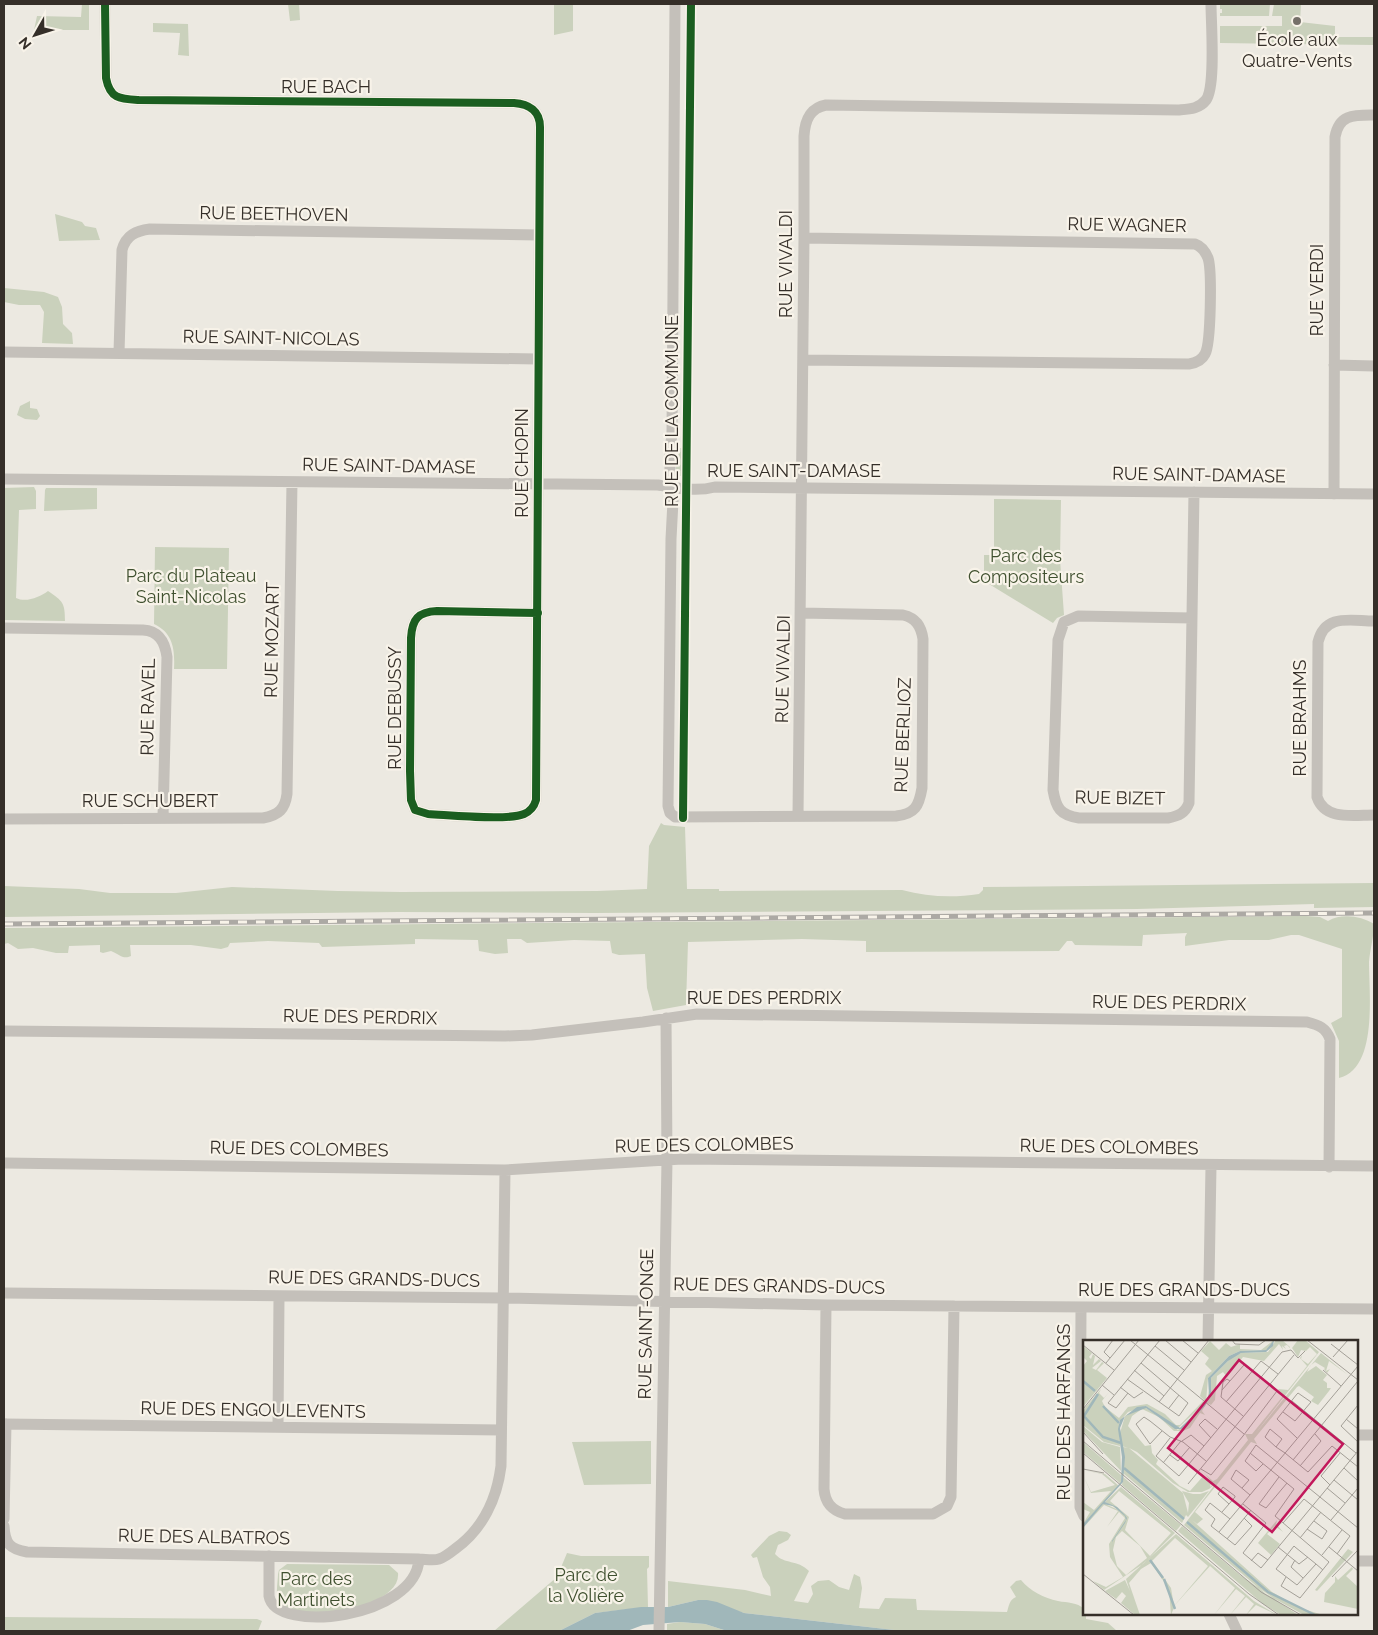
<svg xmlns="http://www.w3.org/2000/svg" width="1378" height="1635" font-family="Raleway,sans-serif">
<rect width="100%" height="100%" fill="#ece9e1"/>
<!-- green -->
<path fill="#cad1bc" d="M82,4h7v26h-55l3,-14 44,1z
M288,4h11l1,16 -10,1z
M554,4h19v27l-19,4z
M1220,4h50l-1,12h-49v-3h2v-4h-2z
M1274,4h27l-1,18 35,4v11h39v8l-154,-2v-17h62v-10h-10z
M153,23l35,1 1,32 -11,-1 2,-22 -27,-1z
M55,214l27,8 3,4 11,2 4,12 -41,1z
M4,288l40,4 14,5 4,10 1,17 9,9 1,11 -31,-1 2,-31 -4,-7h-21l-15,-3z
M30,401v7l7,1 3,7 -3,4 -12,-1 -8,-4 3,-9z
M680,448h4v28h-7c-3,-11 1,-18 3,-28z
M34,487l2,4v18l-17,1 -3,88c10,5 24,-1 32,-7 15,10 17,12 17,30l-61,-1v-132z
M46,488h51v21l-53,2 1,-21z
M994,499l67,1 -1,59 4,56 -7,3 -4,5 -69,-42v-26h10z
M155,547l74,1 -2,121h-53c1,-20 -1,-36 -20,-45z
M661,823l3,2 21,2 2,62h32v2l183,-1c26,7 51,8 77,4l4,-4v-3l391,-4v24l-60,1v-4l-177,5 -543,4 -196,-1 -394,5v-31l75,3 31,4h66l56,-6 106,4 63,1 196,-1 50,-2 2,-43z
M1306,916l14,1 8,4c14,-8 33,-5 46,3 0,13 -4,25 -5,38 0,31 9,107 -30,116v-37l-8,-18 11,-6v-68l-43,-14h-8l-22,5h-40l-44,6v-9l2,-4 -44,2 -1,11 -67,-1 -3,-4h-5l-8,10 -193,1v-11l-64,-2 -114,3 -2,63 -33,6 -6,-23 -2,-34 -26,1 -7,-2 -2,-12 -36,-1 -47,3 -6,-4h-14l1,14 -13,1 -16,-3 -1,-11 -63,-1v5l-93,3 -3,-4 -51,-2 -38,2 -2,4 -7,2 -30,-4h-61l1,11c-8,4 -12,-2 -20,-5l-8,2 -3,-1v-7l-31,1 -1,7h-12l-23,-5 -15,1 -10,-6 -4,1v-16z
M651,1441v43l-67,1 -12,-43z
M779,1531l8,1 4,3 -3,5 -10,5 -3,9c10,11 22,5 34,17l-15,30 14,2 5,-9 -2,-8 7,-5 11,-1 10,7 10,3 5,-16 6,3 2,11 -3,20 20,1 6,-11 31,1 1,11 90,2c2,-6 2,-12 9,-15l-6,-10 6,-6 5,-1c9,11 23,18 37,21 10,2 19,1 26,8v5h2v5l22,4 9,8h-214l-159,-18 -46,-13 -30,7v-26l77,9 26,6 -1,-9 -7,-10 -6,-20 -4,1 -2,-3 18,-19z
M567,1553l14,3h68v11l-2,2 1,38 -53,6 -36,18h-65l63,-54z
M287,1564l102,1 9,8c4,37 -108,52 -119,28 -4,-7 -1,-19 -1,-27l1,-4z
M4,1617l253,2 5,2 -4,10h-254z
M680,1622l25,2 22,7h-60v-7z"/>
<!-- water -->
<path fill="#a0b7ba" d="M698,1600h9l10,2 27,11 159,18h-176l-22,-7 -25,-2 -37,3 -16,6h-68l36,-18 46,-6h27z"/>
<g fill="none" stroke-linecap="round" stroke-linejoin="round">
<!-- minor -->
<path stroke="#c4c0ba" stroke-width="11" d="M105,4l1,74c4,21 14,21 33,22l375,3c15,1 26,8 26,24l-4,673c-2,7 -5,11 -12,14 -16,7 -75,1 -96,0l-13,-4 -4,-10 -1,-29 1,-133c1,-19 7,-26 26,-27l101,2
M675,4l-3,431 -2,13v24l3,29 -2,38 -3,267 2,7 5,4 221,-1c19,-2 23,-10 26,-28l1,-149c-2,-13 -7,-21 -20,-24l-102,-2
M4,352l534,7
M119,353l3,-103c4,-15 14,-19 28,-21l389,6
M803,360l386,4c7,-1 13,-4 16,-10 6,-10 7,-84 3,-96 -3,-7 -7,-12 -13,-14l-391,-6
M1334,365l40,1
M4,479l654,6c18,3 38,7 57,2l659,7
M1334,494l1,-357c4,-23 19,-22 39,-22
M1192,618l-114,-2 -14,6 -6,18 -5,150c3,18 7,25 26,28h89c11,-2 17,-5 21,-15l5,-311
M1374,621c-23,0 -49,-8 -56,21l-1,155c8,24 37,18 57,18
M4,628l139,2c16,1 22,12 24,27l-4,160
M798,816l6,-578v-102c1,-16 6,-28 22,-31l352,5c11,-1 21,-1 28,-10 10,-13 5,-77 5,-96
M4,819l259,-1c16,-3 22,-9 24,-24l5,-312
M4,1031l501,5 27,-1 111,-13 54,-8 610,8c12,3 19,6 23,17l-1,128
M4,1163l501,7 177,-11 692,7
M4,1293l499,5 323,7 548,4
M826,1305l-2,184c1,13 7,21 21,25h88l14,-8 4,-9 3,-191
M1081,1308l-1,191v8l4,9
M1208,1341l3,-175
M4,1424l497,6
M278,1427l1,-131
M1357,1435h17
M4,1519l2,-95
M4,1526c1,18 6,23 23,26l392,7
M269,1556v40c7,39 147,22 150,-37 6,0 14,2 20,0 6,-2 11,-6 16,-10 28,-20 42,-51 46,-83l4,-296
M1357,1561h17
M1229,1614l8,17
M659,1631l8,-471 -1,-142"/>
<defs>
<path id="rail" d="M4,924l1370,-11"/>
</defs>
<!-- rail casing -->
<use href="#rail" stroke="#aca9a4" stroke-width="5"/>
<!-- rail -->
<use href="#rail" stroke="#f8f3e9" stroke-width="3" stroke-dasharray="9" stroke-linecap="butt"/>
<defs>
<path id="cycleway" d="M105,4l1,74c4,21 14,21 33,22l375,3c15,1 26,8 26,24l-4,673c-2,7 -5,11 -12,14 -16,7 -75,1 -96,0l-13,-4 -4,-10 -1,-29 1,-133c1,-19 7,-26 26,-27l101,2
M683,818l8,-814"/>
</defs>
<!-- cycleway casing -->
<use href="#cycleway" stroke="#f8f3e9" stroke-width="11"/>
<!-- cycleway -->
<use href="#cycleway" stroke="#1b5e20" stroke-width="8"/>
</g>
<!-- markers -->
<circle fill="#757069" stroke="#f8f3e9" stroke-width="2" cx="1297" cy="21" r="5"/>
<g text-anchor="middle" stroke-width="4.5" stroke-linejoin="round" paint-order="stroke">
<!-- poi labels -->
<g font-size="18" fill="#352f29" stroke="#f8f3e9">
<text x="1297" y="46">École aux<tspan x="1297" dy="21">Quatre-Vents</tspan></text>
</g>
<!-- street labels -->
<g font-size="18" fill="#352f29" stroke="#f8f3e9">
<text x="326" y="93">RUE BACH</text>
<text transform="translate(274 214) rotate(1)" y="6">RUE BEETHOVEN</text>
<text transform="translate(1127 225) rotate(1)" y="6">RUE WAGNER</text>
<text transform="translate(786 264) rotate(-90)" y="6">RUE VIVALDI</text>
<text transform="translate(1317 290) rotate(-90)" y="6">RUE VERDI</text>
<text transform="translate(271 338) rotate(1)" y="6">RUE SAINT-NICOLAS</text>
<text transform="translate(672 411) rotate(-90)" y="6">RUE DE LA COMMUNE</text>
<text transform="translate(522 463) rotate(-90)" y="6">RUE CHOPIN</text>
<text transform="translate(389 466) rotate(1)" y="6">RUE SAINT-DAMASE</text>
<text x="794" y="477">RUE SAINT-DAMASE</text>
<text transform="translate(1199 475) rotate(1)" y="6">RUE SAINT-DAMASE</text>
<text transform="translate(272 640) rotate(-89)" y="6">RUE MOZART</text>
<text transform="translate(783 669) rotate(-89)" y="6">RUE VIVALDI</text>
<text transform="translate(148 707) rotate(-89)" y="6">RUE RAVEL</text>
<text transform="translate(395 708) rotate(-90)" y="6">RUE DEBUSSY</text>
<text transform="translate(1300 718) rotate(-90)" y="6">RUE BRAHMS</text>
<text transform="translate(903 735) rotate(-88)" y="6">RUE BERLIOZ</text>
<text transform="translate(1120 798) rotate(1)" y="6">RUE BIZET</text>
<text x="150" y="807">RUE SCHUBERT</text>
<text x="764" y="1004">RUE DES PERDRIX</text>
<text transform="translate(1169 1003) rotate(1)" y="6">RUE DES PERDRIX</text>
<text transform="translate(360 1017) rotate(1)" y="6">RUE DES PERDRIX</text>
<text transform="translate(704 1145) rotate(-1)" y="6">RUE DES COLOMBES</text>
<text transform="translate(1109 1147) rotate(1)" y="6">RUE DES COLOMBES</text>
<text transform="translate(299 1149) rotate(1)" y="6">RUE DES COLOMBES</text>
<text transform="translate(374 1279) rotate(1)" y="6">RUE DES GRANDS-DUCS</text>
<text transform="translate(779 1286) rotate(1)" y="6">RUE DES GRANDS-DUCS</text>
<text x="1184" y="1296">RUE DES GRANDS-DUCS</text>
<text transform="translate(646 1324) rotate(-89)" y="6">RUE SAINT-ONGE</text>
<text transform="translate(253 1410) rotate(1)" y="6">RUE DES ENGOULEVENTS</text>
<text transform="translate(1064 1412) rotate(-90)" y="6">RUE DES HARFANGS</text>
<text transform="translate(204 1537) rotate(1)" y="6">RUE DES ALBATROS</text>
</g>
<!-- park labels -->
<g font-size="18" fill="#3f502f" stroke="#f8f3e9">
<text x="1026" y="562">Parc des<tspan x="1026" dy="21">Compositeurs</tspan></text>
<text x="191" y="582">Parc du Plateau<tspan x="191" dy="21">Saint-Nicolas</tspan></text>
<text x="586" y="1581">Parc de<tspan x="586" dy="21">la Volière</tspan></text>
<text x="316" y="1585">Parc des<tspan x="316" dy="21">Martinets</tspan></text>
</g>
</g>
<!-- overview -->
<g transform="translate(1083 1340)">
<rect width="275" height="275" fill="#ece9e1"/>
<path d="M191,0l-4,7 -4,3 -26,1 -11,5 -21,22 -2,24 -6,-6 6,-21 6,-4 -7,-7 4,-6 -8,-7 9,-10 9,9 7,-7 5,4 9,-3v5l21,1zM193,0h6l8,7v1l-3,-3 -3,1 2,3 -4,-3 1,4 -4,-6 -15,17 -21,-4 -16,20 -4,-5 -6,4 -2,24 -4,5 -4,-2 4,-25 22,-22 8,-3 27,-1zM215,0h7l14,12 -64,82 66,-81 27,22 -19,-14 -3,10 4,-2 7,6 -7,-6 -3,4 -3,-4 1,-1 -10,-6 -5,4 -3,6 9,-6 11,9 -4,5 4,3v5h4l-2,3 -11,14 -7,-4 3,-4 -15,-11 -2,1 -43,52 3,5 -6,-2 -56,70 8,7 -6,5 -5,-4 80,72 28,16 23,7h-19l-38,-21 -82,-69 32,-42 -7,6 -7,3h-14l-15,-9 -36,-31 -8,-4 54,45 5,20 1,-10 -7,-12 11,3h7l9,-3 -21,26 -2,-2 -4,8 -59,-50v-26l5,1 -6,-2 -2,-13 5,-17 14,-8h7l32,22 28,-26 -4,7 3,4 -5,-2 -10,15 -7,3h-9l-15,-14 -17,-8 -10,7 -4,10 17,20 6,-1 1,8 6,7 -2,4 24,22 10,5 15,-17 -2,3 8,6 -1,4 3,-3 -8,-10 8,7 4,-2 31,-39 -3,-6h7l31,-38 -5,-7 10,1 19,-24 -7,-8 2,-3 -1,4 7,5 9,-10 -7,-7 -4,4 -5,-1 -3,7 -6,-9zM0,6l9,7 -3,4 2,2 2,-5 2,2 -2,9 6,-6 2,2 -9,7 4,2 6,-8 2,1 -7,7 10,8 -24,29v-41l4,-5 -4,-4zM18,49l-2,4 5,5 5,-6 -7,9 3,6 14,11 9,-11 19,-3 18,10 11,11h4l23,-24 2,2 -27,25 -32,-22 -18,6 -9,10 1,24 -16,-4 -21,-17v-15zM0,86l19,16 18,5 1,24 -38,-40zM0,102l38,33v9l-38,-32zM0,130l22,4 14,12 -36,38 7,-12 -7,-3v-7l11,8 17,-19 -20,2 -8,-18 8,17 24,-7 -13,-11zM40,137l58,48 -5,6 -54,-46zM38,147l54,46 -32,31 -39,26 -11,-9 13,6 17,-10 -13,-20 -1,-13 16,-26 -6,-6 -12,15 11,-16 -14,-6 -21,23 20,-25 20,9 -18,-10zM36,151l52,42 -21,23 -25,-26 4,-13 -19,-16zM39,191l18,15 7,12 -21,17 -9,-9 -4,-16 3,-13zM194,180l-1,5 3,-4 3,2 -4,3 5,6 -8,-6 -8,8 13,10 -9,11 -13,-12zM99,186l58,49 58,40h-17l-18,-11 -85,-73zM93,194l78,67 23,14 -21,-10 -10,10 8,-11 -8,-7 -16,18 15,-19 -9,-7 -22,26 21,-27 -25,-22 -35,39 -4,10 -2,-26 -18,-26 -10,6 -12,14 11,32h-5l-14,-12 5,-7 -4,-4 -6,7 -11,-8 20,-11 5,11 -4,-12zM92,198l33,28 -34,40 -3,-18 -19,-27zM265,209l5,3 -36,39 -2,-1zM269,227l1,2 -7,7 12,11v22l-34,-7 1,-9 10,-11v-6l3,4z" fill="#cad1bc" fill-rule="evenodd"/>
<path d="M191,0l-1,6 -7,6 -25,1 -13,8 -17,17v17l-6,11 -23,23h-7l-29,-21 -21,8 -5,12 5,29 -2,25 -18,20 12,5 8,8 2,3 -2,5 -13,19 1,16 -1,-17 14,-21 -1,-4 -12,-10 -10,-2 -20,24v-4l38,-42 1,-25 -4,-28 2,-9 17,-13 9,-1 34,22 25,-24 4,-10 -1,-16 21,-22 11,-5 26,-1z" fill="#a0b7ba"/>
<path fill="none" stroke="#a0b7ba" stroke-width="2.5" d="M0,41l12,10M20,66l16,17M0,75l20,22 18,6M1,76l14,-22M41,128l60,51M104,182l81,70 47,23M67,220l13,18M81,239l11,30"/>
<path fill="none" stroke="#a39f97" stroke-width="1" d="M47,0l114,94M82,0l26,22M99,0l16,13M149,0l3,4 24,1 7,-5M224,0l51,40M248,4l27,21M0,5l31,25M72,6l29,24M208,10l7,8 7,-7M250,17l15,-17M27,18l-6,-6 9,-12M23,23l19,-23M51,30l30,26M240,30l18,16M44,39l52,37 9,-13 -47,-40M147,41l-3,-2 -4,3 -2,15 22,19M19,45l12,10M37,47l14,11 9,-6M139,50l22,-25 8,6M45,53l-12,15 -8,-5 52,-63M209,61l64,52M76,62l50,-62M143,62l35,-41 17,13M275,65l-17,21 17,16M86,68l10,-13M0,69l56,-69M200,72l12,9 16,-19 -13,-9 -1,1 -20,25 20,19M263,79l12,10M79,91l-12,13 -14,-20 8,-7 6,4 20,16 13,5 23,19M0,92l20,22M87,98l-14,18 23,20 103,-124 9,-2M128,98l-12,-13 6,-6 12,10M0,101l178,151 40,23M99,101l9,-6 13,11M193,107l6,-8 -12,-10 -5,8 11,10 9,6 23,19 24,-26 26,21M0,113l166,141 30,21M167,113l44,36 -19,27 54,46 -29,36 -19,-12 5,-9M87,115l8,6 12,-14M210,120l65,-79M80,123l18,-22M180,124l-7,7 -11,-10 11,-16 102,83M217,126l21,-25 -6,-7M261,128l14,13M0,129l21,4M118,129l10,6 32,-39 34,-45 -7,-8M196,137l-20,27 7,4 21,-25M251,140l24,20M105,144l106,-129M247,145l-9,-9 19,-23M159,148l7,-8 -13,-10 -5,9 19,16M244,148l18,15M160,164l23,19 -23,30 18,15 97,-117M139,172l7,-8 6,-7v-1l-12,-9 -5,7 11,10M248,180l27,-32M200,183l21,-24 46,37 -13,18M128,186l24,19 17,-19 -8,-8M128,186l4,-7 -10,-9 5,-7 20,16M224,189l15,10 5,-8 -13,-10M136,192l139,-166M217,198l21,-26M144,199l24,-29M195,207l21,17 9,-7M246,207l29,24M239,215l20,-25M212,220l-4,7 12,11M168,221l7,-8 10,7M233,224l-19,21 -21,-16 18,-23 1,1 21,17 7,6M0,234l51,41M249,237l26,-27"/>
<path fill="#c2185b" fill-opacity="0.15" stroke="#c2185b" stroke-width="2.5" d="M156,20l104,84 -71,88 -104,-84z"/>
<rect width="275" height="275" fill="none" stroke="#352f29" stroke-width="2.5"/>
</g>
<!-- border -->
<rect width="1378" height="1635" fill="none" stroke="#352f29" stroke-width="10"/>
<!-- north arrow -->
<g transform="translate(35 35) rotate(231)" stroke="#f8f3e9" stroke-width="4" paint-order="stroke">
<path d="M0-4L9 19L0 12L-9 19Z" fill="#352f29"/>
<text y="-8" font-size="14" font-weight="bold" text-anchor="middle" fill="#352f29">N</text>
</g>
</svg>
